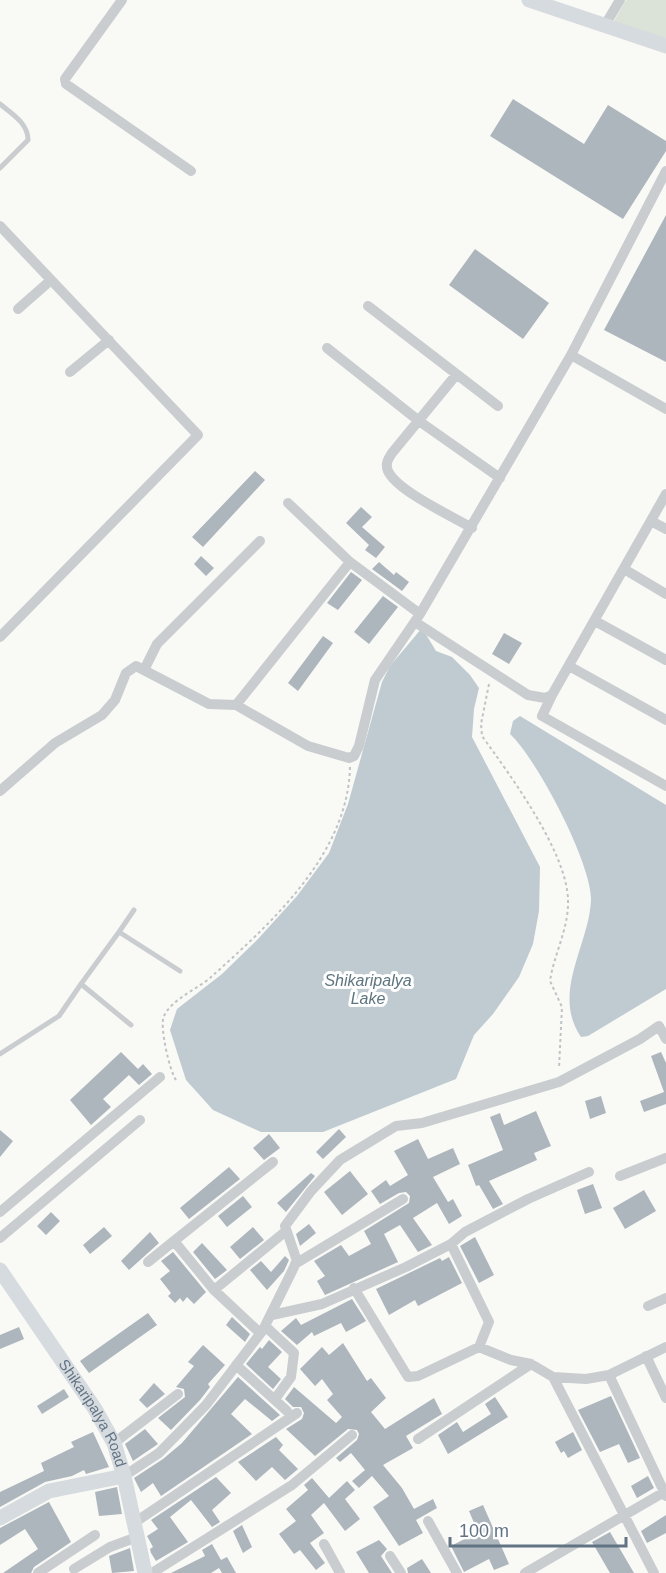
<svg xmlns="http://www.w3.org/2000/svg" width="666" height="1573" font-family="Helvetica,sans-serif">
<rect width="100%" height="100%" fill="#f9f9f6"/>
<!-- green -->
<path fill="#dbe2d7" d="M626,0h40v40l-52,-19z"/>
<!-- water -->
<path fill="#bfcbd0" d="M422,628l14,23 16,6 18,18 9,13 -5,21 -2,28 68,130 -1,44 -6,33 -14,33 -26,37 -19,21 -18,44 -133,53h-62l-48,-22 -27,-30 -16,-50 7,-21 45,-35 36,-35 39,-43 32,-43 19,-49 34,-122 8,-16z
M520,716l146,89v184l-78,47 -7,1c-30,-44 8,-91 10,-137 1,-36 -54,-141 -81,-166l3,-13z"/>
<!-- building -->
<path fill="#adb6bc" d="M513,99l71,45 24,-39 58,36v10l-43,68 -133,-83z
M666,215v147l-62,-32z
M475,249l74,54 -26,36 -74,-54z
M255,471l10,9 -62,67 -11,-10z
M361,507l11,10 -10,10 23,20 -9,11 -11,-8 4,-5 -23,-22z
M201,556l13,12 -8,8 -12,-12z
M379,562l15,13 2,-3 13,10 -7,9 -30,-22z
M351,572l11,8 -24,30 -11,-7z
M383,596l15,11 -29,37 -15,-12z
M504,633l18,10 -13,21 -17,-10z
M323,636l10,7 -35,48 -10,-8z
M121,1052l17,17 5,-5 9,10 -13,11 -10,-10 -26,24 8,8 -20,18 -21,-25z
M661,1052l5,11v41l-22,8 -4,-11 24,-9 -13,-36z
M601,1096l5,17 -16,6 -5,-18z
M536,1111l15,35 -17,7 3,7 -48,21 14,23 -10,5 -14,-24 -3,1 -8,-21 35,-15 -13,-33 10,-4 4,12z
M339,1129l7,8 -23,22 -7,-7z
M0,1130l13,11 -13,16z
M269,1134l11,14 -16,12 -11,-12z
M418,1139l10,20 25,-11 7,16 -27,13 15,25 5,-3 9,17 -13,8 -12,-21 -24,15 19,27 -14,7 -18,-27 -16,9 14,28 -73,33 -8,-14 8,-5 -11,-15 27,-16 8,11 22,-12 -7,-13 45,-28 1,-7 -4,-4 -7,1 -19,11 -9,-13 15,-11 4,6 18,-11 -14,-24z
M229,1167l11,12 -51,40 -9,-11z
M350,1171l18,23 -26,21 -18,-23z
M311,1173l4,3 -29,36 -9,-9z
M593,1184l9,24 -17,6 -8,-24z
M644,1190l12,21 -31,18 -12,-21z
M243,1196l9,11 -25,20 -9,-11z
M51,1212l9,9 -14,14 -9,-9z
M309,1224l7,9 -16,13 -4,-12z
M104,1227l8,9 -22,18 -7,-9z
M253,1227l11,13 -24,19 -10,-12z
M150,1232l9,11 -30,27 -8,-9z
M475,1237l19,38 -15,8 -19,-37z
M202,1243l25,27 -12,9 -22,-27z
M173,1252l33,40 -12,12 -7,-7 -4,5 -3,-4 -5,5 -7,-7 3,-3 -11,-14 10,-8 -9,-10z
M285,1256l4,4 -5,11 -17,19 -17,-20 11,-9 10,11z
M449,1257l13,26 -44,23 -3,-6 -26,15 -13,-26 64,-31 2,3z
M352,1299l14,22 -20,11 -5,-9 -27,13 -2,-4 -15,13 -16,-14 15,-13 5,7z
M148,1313l9,12 -68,48 -9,-12z
M232,1317l18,17 -5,8 -19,-17z
M19,1327l5,12 -24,10v-14z
M269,1340l13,12 -14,15 13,12 -8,10 -27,-25 14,-17 2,2z
M343,1343l24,38 4,-3 15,20 -15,14 14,17 49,-31 8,16 -36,22 7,12 -30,17 19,23 12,21 19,-10 4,9 -21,12 7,13 -24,13 -26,-39 16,-11 -17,-20 -13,12 -7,-7 13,-11 -14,-17 -11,9 -4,-4 21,-18 2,-6 -2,-4 -9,-1 -33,27 -29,-27 16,-10 2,-6 -3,-6h-8l-8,-8 9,-12 42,36 6,-6 -15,-17 6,-6 -11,-15 -7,7 -15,-17 22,-22 7,8z
M203,1345l22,20 -17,19 2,3 -10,13 -29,30 -13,-12 27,-21 -1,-8 -8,-2 18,-21 -6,-4z
M238,1377l42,38 -8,6 -27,-22 -14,15 21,20 -91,62 -8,-13 -12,9 -7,-14 29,-19 19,-16z
M154,1383l11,11 -18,14 -8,-8z
M64,1389l5,8 -27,17 -5,-8z
M611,1396l29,62 -12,5 -9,-19 -19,8 -22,-42z
M495,1397l13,20 -60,37 -10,-19 19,-13 6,10 28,-18 -6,-10z
M145,1429l13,15 -25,17 -8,-17z
M93,1432l16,35 -23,7 -2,-4 -12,6 -27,6 -45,25v-15l44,-21 -3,-8 33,-16 -3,-5z
M573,1432l9,18 -14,8 -4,-7 -3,2 -6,-11z
M276,1437l7,8 -4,5 19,19 -13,11 -13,-13 -16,14 -18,-19z
M648,1476l6,12 -17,10 -6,-12z
M216,1477l15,16 -19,17 8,12 -8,5 -21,-27 -21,17 18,25 -32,19 -5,-8 -1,-4 3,-2 -6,-11 11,-7 -7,-9z
M312,1478l17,20 18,-17 8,9 -10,9 15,20 -15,12 -21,-28 -13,12 13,18 -14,10 15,20 -9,7 -16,-20 -6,4 -15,-20 17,-13 -10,-12 22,-19 -4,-5z
M117,1487l5,27 -23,2 -4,-24z
M49,1502l22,40 -37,25 -3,6h-28l35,-24 -13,-20 -25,16v-17z
M483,1505l26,59 -15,6 -5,-11 -25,13 -13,-26 27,-14 -9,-21z
M666,1515v18l-19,10 -6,-12z
M242,1525l10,22 -9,6 -10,-22z
M610,1532l24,41h-24l-18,-31z
M379,1540l8,9 -6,7 11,17h-23l-13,-21z
M212,1544l9,16 6,-3 9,16h-14l-3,-5 -8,5h-40l34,-17 -3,-6z
M130,1548l4,23 -22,2 -3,-17z
M422,1559l9,14h-23l-1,-5z"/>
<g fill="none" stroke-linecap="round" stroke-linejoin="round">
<!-- path -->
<path stroke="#c0c3c5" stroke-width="2" stroke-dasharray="3 3" stroke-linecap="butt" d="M489,684l-8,40 1,12c28,39 85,116 86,164 1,28 -14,54 -18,81l12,26 -3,61
M176,1080c-6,-8 -17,-54 -12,-64 7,-16 33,-27 46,-38 60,-54 138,-123 140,-211"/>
<!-- lane -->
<path stroke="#c9cdd0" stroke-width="5" d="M0,104c12,10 28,19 28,36l-28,28
M119,932l15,-22
M81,984l38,-52 61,39
M0,1054l59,-38 22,-32 50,41"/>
<!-- street -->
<path stroke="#c9cdd0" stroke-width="10" d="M122,0l-57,79 1,5 125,87
M605,25l15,-25
M0,226l198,209 -198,202
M368,306l130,100
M18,309l33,-29
M327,348l92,73 81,57
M571,355l95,54
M70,372l39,-32
M456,375l-64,78c-4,6 -7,11 -4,18 9,20 64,45 84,57
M288,503l62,59 70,52 151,-259 95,-184
M651,521l15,8
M624,569l42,25
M595,621l71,39
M415,622l113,73 17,3 7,-3 114,-201
M569,666l97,54
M145,668l12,-24 103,-103
M552,695l-10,21 124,70
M236,705l114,-143
M0,791l55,-48 47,-28 13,-15 11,-27 10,-7 73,38 27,1 72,41 41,12 5,-2 5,-10 16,-66 45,-66
M620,1176l46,-18
M0,1212l160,-135
M0,1238l140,-118
M451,1244l38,78 -10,25
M148,1262l26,-21
M295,1264l108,-65
M354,1288l54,89 10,-1 61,-29 32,13 20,4 22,13 33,2 23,-4 57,-28
M214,1290l72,-59
M648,1306l18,-8
M272,1315l50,-11 84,-37 45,-23 14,-12 63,-33 61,-27
M265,1326l29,27 -3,24 -16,22
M260,1333l-46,-43 -40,-49 99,-79
M646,1356l20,42
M236,1365l51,46
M609,1375l57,121
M553,1377l101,196
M418,1439l113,-75
M114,1443l64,-49
M124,1476l35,-23 47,-48 57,-75 34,-69 -12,-35 26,-35 29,-31 56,-34 26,-3 137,-41 81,-43 19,-13 7,13
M428,1521l29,52
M134,1523l163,-110
M324,1544l16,29
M390,1556l11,17
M74,1569l36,-22 27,-10
M38,1573l57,-38
M152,1573l140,-88 60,-50
M525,1573l141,-82"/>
<!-- secondary -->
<g stroke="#d6dbdf" stroke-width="15">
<path d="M529,0l137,46"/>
<path id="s1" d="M0,1270l95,139 19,34 10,33 21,97"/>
<path d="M0,1518l49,-27 75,-15"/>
</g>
</g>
<g text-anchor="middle" stroke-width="6" stroke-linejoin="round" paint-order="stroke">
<!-- street labels -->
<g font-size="15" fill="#627484" stroke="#fff">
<text dy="5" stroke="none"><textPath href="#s1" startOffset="171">Shikaripalya Road</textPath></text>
</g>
<!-- water labels -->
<g font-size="16" font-style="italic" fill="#5d757e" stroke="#fff">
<text x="368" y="986">Shikaripalya<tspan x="368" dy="18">Lake</tspan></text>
</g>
</g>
<!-- scale -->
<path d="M450 1537v9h176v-9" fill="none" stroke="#627484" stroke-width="3"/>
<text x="459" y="1537" font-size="18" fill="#627484" stroke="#ffffff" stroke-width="4.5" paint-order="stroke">100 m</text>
</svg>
